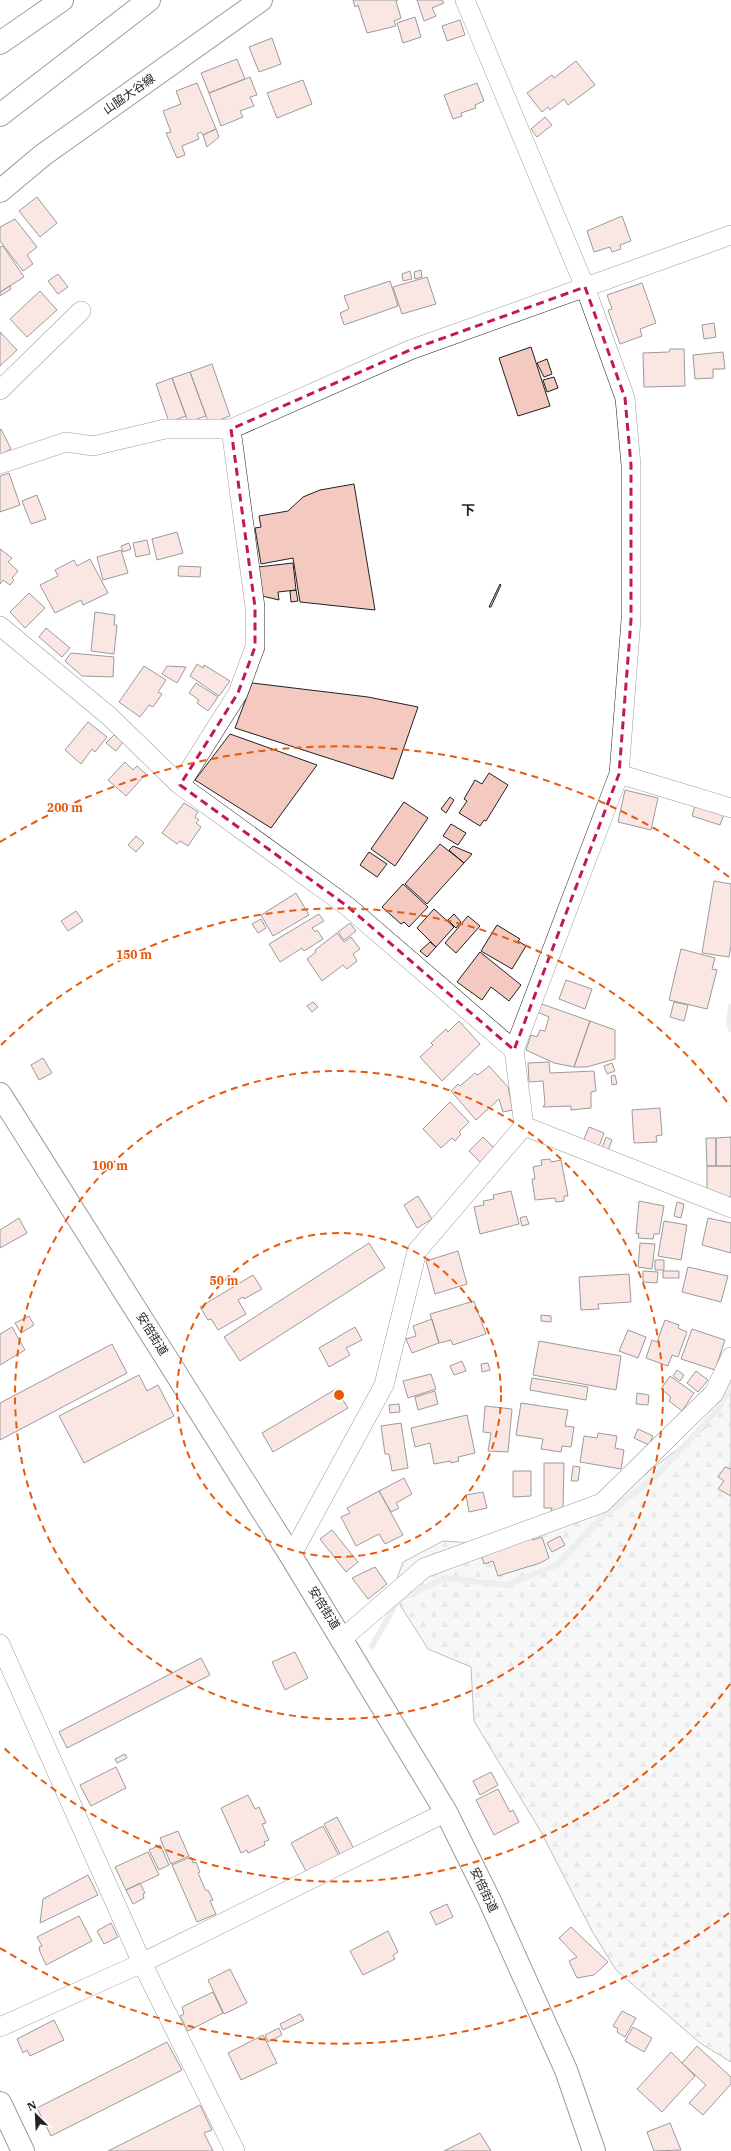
<svg xmlns="http://www.w3.org/2000/svg" width="731" height="2151" font-family="'IBM Plex Serif','Noto Sans JP',serif">
<defs>
<pattern id="forest-firs" width="22" height="20" patternUnits="userSpaceOnUse"><rect width="22" height="20" fill="#eee"/><path d="M5 1l3.5 6h-7zM16 11l3.5 6h-7z" fill="#ccc"/></pattern>
</defs>
<rect width="100%" height="100%" fill="#fff"/>
<!-- forest -->
<path fill="url(#forest-firs)" stroke="#6f6f6f" d="M731,1388v674l-31,-19 -84,-73 -24,-39 -52,-101 -66,-109 -3,-54 -43,-18 -36,-57 11,-30 40,-21 60,4 119,-53 83,-64z"/>
<g fill="none" stroke-linecap="round" stroke-linejoin="round">
<!-- stream -->
<path stroke="#d9d9d9" stroke-width="6" d="M731,1007l-2,14 2,8
M372,1646l26,-46 47,-22 61,7 51,-20 42,-45 58,-45 61,-66 13,-23"/>
</g>
<!-- building -->
<path fill="#f3c9c0" stroke="#222" d="M353,0h45l-2,1 5,17 -7,3 2,5 -29,7 -9,-28 -3,2z
M417,0h25l2,3 -12,5 4,8 -12,5z
M415,17l6,20 -18,6 -6,-20z
M460,20l5,15 -18,6 -5,-15z
M272,38l9,26 -22,8 -10,-25z
M237,59l8,20 -36,14 -8,-20z
M576,61l19,24 -27,20 -4,-6 -14,11 -2,-3 -6,5 -15,-19 25,-18 2,3z
M250,77l7,18 -7,2 4,9 -14,5 3,6 -22,9 -12,-33z
M303,80l9,24 -35,14 -10,-25z
M197,83l19,46 -13,6 -2,-3 -4,2 2,5 -17,7 3,9 -8,3 -11,-25 5,-1 -8,-21 18,-7 -5,-13z
M477,83l7,18 -9,4 1,3 -15,5 1,3 -9,3 -9,-24z
M545,117l7,8 -15,12 -6,-8z
M216,129l3,8 -12,10 -4,-12z
M37,197l20,26 -17,14 -21,-26z
M622,216l9,25 -11,4 1,4 -9,3 -2,-5 -16,5 -7,-21z
M15,219l22,28 -10,8 6,9 -10,7 -23,-30v-14z
M3,246l21,31 -24,15v-45z
M421,270l1,7 -7,2 -1,-7z
M410,271l2,8 -9,2 -1,-7z
M58,274l10,13 -10,7 -10,-13z
M427,277l9,27 -34,10 -9,-27z
M390,281l8,25 -54,19 -4,-12 9,-4 -5,-13z
M642,283l14,40 -16,6 2,7 -22,8 -12,-34 4,-1 -5,-14z
M10,286l1,3 -11,7v-4z
M40,291l17,19 -30,27 -17,-18z
M714,323l2,14 -12,2 -2,-14z
M0,332l17,18 -17,16z
M531,347l19,59 -32,10 -19,-58z
M670,349h14l1,37 -41,1 -1,-34 26,-1z
M723,352l2,17h-12v9l-18,1 -2,-24z
M547,359l5,15 -8,3 -7,-14z
M212,364l18,52 -21,8 -19,-52z
M190,372l16,44 -18,6 -16,-44z
M554,377l4,11 -11,4 -4,-12z
M172,378l14,38 -17,6 -13,-38z
M1,429l10,20 -11,6v-25z
M9,473l11,32 -20,7v-36z
M354,484l21,126 -75,-8 -7,-44 -32,6 -6,-36 6,-1 -2,-11 29,-5 15,-14 17,-7z
M37,495l9,24 -15,5 -9,-23z
M177,532l6,21 -26,7 -5,-21z
M147,540l3,14 -14,3 -3,-14z
M129,543l2,6 -8,3 -2,-6z
M0,549l12,9 -4,4 10,9 -6,7 2,2 -4,5 -7,-5 -3,4z
M121,550l7,23 -25,7 -6,-23z
M90,559l18,34 -25,12 -2,-5 -26,13 -15,-28 18,-9 -3,-6 19,-10 3,6z
M293,563l3,27 -18,2 1,8 -17,-4 -4,-29z
M179,566l22,1 -1,10 -22,-1z
M500,584l1,1 -10,22h-2z
M296,590l2,11 -7,1 -1,-11z
M29,593l16,15 -20,20 -15,-16z
M95,612l20,3 -1,10h3l-3,29 -23,-3z
M46,628l24,20 -8,9 -23,-20z
M71,653l43,4 -1,20 -31,-1 -17,-15z
M197,664l6,4 1,-3 26,16 -11,15 -29,-20z
M144,666l22,14 -8,12 4,2 -9,13 -4,-2 -9,12 -21,-15z
M167,666l19,1 -9,16 -15,-9z
M196,683l22,14 -10,14 -11,-8 2,-3 -10,-7z
M252,683l116,14 50,10 -25,72 -158,-51z
M88,722l19,15 -12,15 -3,-3 -11,15 -16,-14z
M230,734l87,31 -46,63 -76,-48z
M114,735l9,7 -7,9 -10,-8z
M125,762l8,8 4,-4 9,8 -20,22 -18,-16z
M489,773l19,12 -22,36 -2,-1 -4,6 -21,-13 8,-12 -3,-2 11,-19 7,4z
M625,790l33,8 -7,32 -33,-8z
M450,797l4,3 -8,13 -5,-4z
M404,802l24,16 -33,48 -24,-17z
M696,802l29,10 -5,13 -28,-9z
M184,803l14,9 -3,5 4,3 -3,3 5,4 -13,19 -8,-5 -3,3 -15,-11z
M451,824l15,9 -8,12 -15,-9z
M136,836l8,7 -8,9 -8,-7z
M440,844l24,19 -37,41 -22,-20z
M453,846l19,8 -8,9 -15,-13z
M369,852l18,12 -10,13 -17,-12z
M714,881l17,3v61l-2,12 -27,-4z
M403,884l25,23 -19,20 -5,-5 -3,2 -19,-17z
M296,893l13,22 -36,21 -12,-21z
M434,909l20,18 -18,20 -19,-19z
M76,911l7,10 -15,10 -7,-10z
M319,914l5,7 -12,7 3,4 2,-2 6,9 -19,12 -2,-3 -22,14 -11,-18z
M454,914l7,8 -5,6 -8,-8z
M468,916l12,10 -24,27 -11,-10z
M261,919l5,9 -8,5 -6,-9z
M350,923l6,8 -12,9 -6,-8z
M497,925l23,14 -2,2 8,5 -14,23 -31,-18z
M337,933l7,9 7,-5 9,12 -7,5 4,7 -10,8 -4,-4 -21,16 -15,-22 9,-7 -1,-2z
M430,942l6,5 -9,10 -7,-6z
M681,949l34,9 -3,11 5,1 -10,39 -38,-9z
M480,952l41,33 -12,16 -18,-14 -9,13 -25,-18z
M566,980l26,9 -7,20 -26,-10z
M313,1002l5,5 -6,5 -5,-6z
M674,1002l14,3 -4,16 -14,-4z
M539,1003l51,18 -16,46 -20,-4 -28,-13 5,-15 6,2 3,-7 5,1 4,-14 -12,-5z
M459,1021l21,23 -38,37 -22,-24 13,-12 -2,-2 15,-14 2,3z
M590,1021l25,9v29l-28,8h-13z
M43,1058l9,15 -13,7 -8,-15z
M549,1062l1,11 44,-2 2,20 -5,1v16l-20,2v-4l-28,1 2,-3 -2,-23 -14,1 -1,-19z
M612,1063l3,8 -8,3 -3,-8z
M489,1066l19,21 5,23 -10,2 -4,-13 -23,21 -25,-29 7,-7 2,2 15,-13 3,2z
M615,1075l2,9 -5,1 -1,-9z
M450,1102l19,20 -10,10 2,2 -6,7 -3,-3 -11,10 -18,-19z
M660,1108l2,27 -6,1 1,6 -23,1 -2,-33z
M589,1127l15,6 -7,19 -16,-6z
M483,1137l13,13 -14,14 -13,-13z
M606,1137l6,3 -5,13 -6,-2z
M731,1137v29h-15v-28z
M706,1138h10v28h-9z
M550,1159l1,3 10,-2 7,36h-4v5l-8,1 -1,-4 -20,2 -3,-21h3l-2,-12 9,-2 -1,-5z
M707,1166h24v31h-17l-7,-4z
M511,1191l8,33 -39,10 -6,-27 10,-2 -1,-4 11,-2 -1,-4z
M418,1196l14,23 -15,9 -13,-23z
M639,1201l25,5 -5,28h-5l-1,5 -15,-1 1,-5 -3,1z
M677,1202l7,2 -3,14 -7,-2z
M526,1216l3,8 -7,2 -2,-8z
M19,1218l8,15 -27,15v-18z
M708,1218l23,5v30l-29,-8z
M664,1221l23,4 -6,35 -23,-4z
M369,1243l16,25 -145,93 -16,-24z
M640,1243l15,1 -3,25 -14,-2z
M458,1251l9,33 -32,10 -9,-33z
M655,1260h9v10h-9z
M688,1267l40,9 -7,26 -39,-10z
M643,1271l15,1 -1,11 -14,-1z
M663,1271h16v7h-16z
M629,1274l2,28 -33,2 1,5 -18,1 -2,-33z
M253,1275l9,14 -18,10 -1,-2 -5,3 8,14 -28,16 -7,-11 -3,1 -8,-13z
M474,1301l12,33 -33,11 -2,-5 -12,3 -9,-29z
M541,1315l10,1v6l-10,-1z
M29,1316l5,9 -13,8 -6,-10z
M432,1319l7,24 -27,10 -6,-14 10,-3 -3,-10z
M665,1320l14,5 -1,3 9,4 -9,25 -6,-2 -4,11 -22,-8 6,-18 5,2z
M12,1327l13,23 -25,15v-31z
M355,1327l7,13 -16,8 4,7 -21,12 -10,-19z
M692,1329l33,11 -10,30 -34,-11z
M628,1330l18,7 -8,21 -19,-7z
M539,1341l82,15 -5,34 -83,-15z
M112,1344l15,29 -127,67v-37z
M462,1361l4,10 -12,4 -4,-9z
M488,1363l2,7 -8,2 -1,-8z
M677,1370l7,5 -4,6 -7,-5z
M696,1371l12,9 -10,12 -11,-9z
M431,1374l5,15 -28,9 -5,-17z
M139,1375l8,16 11,-6 16,31 -90,47 -25,-47z
M670,1376l24,17 -12,18 -13,-10 2,-4 -10,-8z
M532,1378l56,9 -2,13 -56,-10z
M336,1389l12,19 -75,44 -11,-19z
M435,1391l3,13 -20,6 -3,-13z
M637,1393l12,2 -1,10 -12,-1z
M521,1403l47,7 -3,16 9,1 -3,20 -9,-1 -1,6 -20,-3 2,-10 -27,-4z
M399,1404l1,8 -10,1 -1,-8z
M485,1406l27,3 -4,43 -20,-1 3,-18 -8,-1z
M467,1415l8,38 -17,4 1,4 -8,2v-2l-17,3 -4,-21 -15,4 -4,-19z
M401,1423l7,45 -16,3 -3,-17h-4l-4,-28z
M638,1429l15,7 -4,9 -15,-7z
M598,1433l19,3 -2,12 9,2 -3,19 -41,-7 4,-26 13,2z
M544,1463h20l-1,44 -12,5 1,-4h-8z
M573,1466l7,1 -2,14h-7z
M725,1467l6,2v27l-13,-7 6,-8 -6,-4z
M513,1471h18v25l-18,1z
M404,1478l8,16 -16,9 3,5 -8,4 -12,-21z
M379,1491l24,44 -18,9 -6,-10 -23,12 -15,-29 9,-4 -3,-5z
M483,1492l4,16 -18,4 -3,-17z
M332,1530l26,32 -12,10 -26,-33z
M560,1536l5,9 -13,7 -5,-9z
M532,1537l1,3 9,-3 7,21 -9,5 -42,13 -5,-15 -9,3 -3,-10z
M375,1567l12,17 -19,15 -16,-21z
M295,1652l13,26 -23,12 -13,-28z
M201,1658l9,17 -143,73 -8,-16z
M125,1754l2,4 -10,5 -2,-4z
M116,1767l10,21 -35,18 -11,-21z
M491,1772l7,13 -18,10 -7,-14z
M498,1789l12,23 3,-2 6,12 -25,13 -18,-35z
M248,1795l7,14 4,-2 7,16 -4,1 7,16 -5,2 1,3 -17,8 -1,-3 -6,3 -20,-45z
M337,1817l17,32 -13,7 -17,-32z
M323,1826l16,30 -32,17 -16,-30z
M178,1831l11,25 -18,8 -11,-26z
M160,1845l9,20 -10,5 -10,-20z
M148,1852l11,23 -33,15 -11,-23z
M191,1857l2,6 3,-1 4,10 -2,1 8,18 2,-1 5,10 -3,1 6,13 -19,8 -25,-57z
M88,1875l10,20 -58,28 3,-24z
M140,1883l5,10 -2,1 1,4 -11,6 -7,-14z
M447,1904l6,13 -17,8 -6,-13z
M79,1916l13,25 -46,24 -6,-13 -1,-5 3,-1 -5,-9z
M111,1923l7,14 -14,7 -7,-13z
M571,1927l37,35 -14,13 -17,3 -8,-17 8,-4 -18,-19z
M388,1931l10,21 -5,3 2,4 -32,16 -13,-24z
M230,1969l17,34 -23,11 -16,-34z
M213,1992l10,21 -35,18 -8,-15 4,-2 -2,-7z
M622,2011l14,7 -11,19 -8,-5 1,-3 -5,-3z
M300,2014l4,6 -21,10 -3,-6z
M54,2020l10,20 -34,16 -3,-6 -4,3 -6,-14z
M633,2027l19,11 -8,14 -19,-11z
M279,2028l3,7 -14,7 -3,-7z
M263,2035l14,28 -36,17 -13,-27z
M167,2042l15,28 -131,66 -14,-28z
M697,2046l34,31v7l-28,31 -14,-12 17,-18 -24,-22z
M671,2052l24,24 -33,36 -25,-23z
M200,2105l12,25 -8,3 9,18h-105z
M670,2123l11,27 -27,1 -7,-19z
M480,2133l11,18h-47z"/>
<g fill="none" stroke-linecap="round" stroke-linejoin="round">
<defs>
<path id="minor" d="M0,390l81,-79
M0,464l66,-22 27,4 72,-17h66l179,-79 321,-115
M0,626l109,90 71,69 167,121 167,144
M619,774l112,34
M180,785l58,-92 17,-46v-40l-24,-178
M524,1126l207,82
M291,1556l93,-171 33,-134 107,-125 -10,-76 105,-276 12,-154v-155l-6,-67 -40,-111 -120,-287
M342,1639l82,-71 178,-65 112,-110 17,-36
M0,1644l142,319 93,188
M0,2027l142,-64 304,-151"/>
<path id="primary" d="M0,191l43,-36 218,-155
M0,1094l291,462 155,256 43,87 77,171 28,81"/>
<path id="motorway" d="M0,43l62,-43
M0,115l149,-115
M0,2103l23,48"/>
</defs>
<!-- minor casing -->
<use href="#minor" stroke="#222" stroke-width="20"/>
<!-- primary casing -->
<use href="#primary" stroke="#222" stroke-width="24"/>
<!-- motorway casing -->
<use href="#motorway" stroke="#222" stroke-width="24"/>
<!-- minor -->
<use href="#minor" stroke="#fff" stroke-width="19"/>
<!-- primary -->
<use href="#primary" stroke="#fff" stroke-width="22"/>
<!-- motorway -->
<use href="#motorway" stroke="#fff" stroke-width="22"/>
</g>
<!-- marked area -->
<path d="M0 0H731V2151H0ZM585,287l40,111 6,67v155l-12,154 -105,276 -167,-144 -167,-121 58,-92 17,-46v-40l-24,-178 179,-79z" fill="#fff" fill-opacity=".55" fill-rule="evenodd"/>
<path fill="none" stroke="#c2185b" stroke-width="3" stroke-dasharray="8 5" stroke-linejoin="round" d="M585,287l40,111 6,67v155l-12,154 -105,276 -167,-144 -167,-121 58,-92 17,-46v-40l-24,-178 179,-79z"/>
<!-- distance rings -->
<g fill="none" stroke="#e8590c" stroke-width="2" stroke-dasharray="7 5">
<circle cx="339" cy="1395" r="162"/>
<circle cx="339" cy="1395" r="324"/>
<path d="M730 1684A486 486 0 0 1 1 1745M1 1045A486 486 0 0 1 730 1106"/>
<path d="M729 1913A648 648 0 0 1 0 1948M0 842A648 648 0 0 1 729 877"/>
</g>
<g text-anchor="middle" stroke-width="3" stroke-linejoin="round" paint-order="stroke">
<!-- street labels -->
<g font-size="12" fill="#222" stroke="#fff">
<text transform="translate(129 94) rotate(-35)" y="4">山脇大谷線</text>
<text transform="translate(152 1334) rotate(58)" y="4">安倍街道</text>
<text transform="translate(324 1608) rotate(58)" y="4">安倍街道</text>
<text transform="translate(484 1890) rotate(65)" y="4">安倍街道</text>
</g>
<!-- quarter labels -->
<g font-size="14" font-weight="bold" fill="#222" stroke="#fff">
<text x="468" y="515">下</text>
</g>
</g>
<circle cx="339" cy="1395" r="6" fill="#e8590c" stroke="#fff" stroke-width="2"/>
<g font-size="12" text-anchor="middle" font-weight="bold" fill="#e8590c" stroke="#fff" stroke-width="3" stroke-linejoin="round" paint-order="stroke">
<text x="65" y="812">200 m</text>
<text x="134" y="959">150 m</text>
<text x="110" y="1170">100 m</text>
<text x="224" y="1285">50 m</text>
</g>
<!-- north arrow -->
<g transform="translate(36 2115) rotate(336)" stroke="#ffffff" stroke-width="3" paint-order="stroke">
<path d="M0-3L7 15L0 10L-7 15Z" fill="#222222"/>
<text y="-6" font-size="11" font-weight="bold" text-anchor="middle" fill="#222222">N</text>
</g>
</svg>
